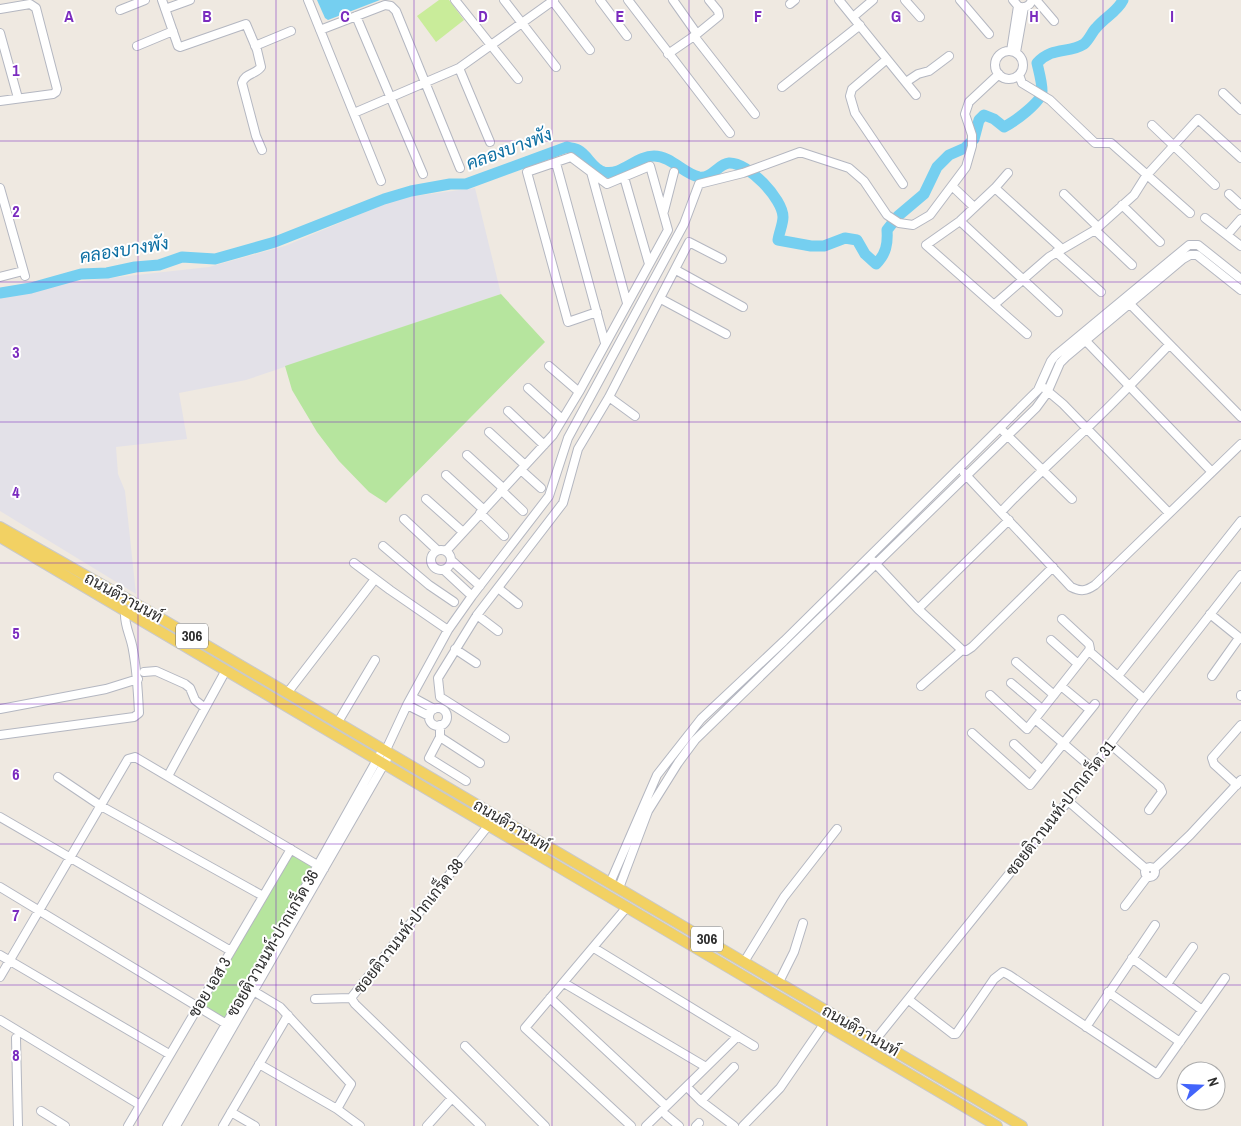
<svg xmlns="http://www.w3.org/2000/svg" width="1241" height="1126" font-family="'Archivo Narrow',Sarabun,sans-serif">
<rect width="100%" height="100%" fill="#efe9e1"/>
<!-- industrial -->
<path fill="#e3e1e8" d="M475,188l26,106 -255,86 -67,13 8,46 -71,8 2,27 7,17 11,103 -136,-83v-216l64,-12 145,-16 76,-21 109,-46 13,-3z"/>
<!-- green -->
<path fill="#b6e59e" d="M501,294l44,48 -159,161 -17,-11 -30,-31 -22,-29 -25,-42 -7,-24z
M291,849l23,14 -91,158 -25,-15z"/>
<!-- pitch -->
<path fill="#c9ec9a" d="M439,0h10l15,20 -28,22 -19,-26z"/>
<!-- water -->
<path fill="#75cff0" d="M317,0h63l-52,20 -3,-2z"/>
<g fill="none" stroke-linecap="round" stroke-linejoin="round">
<!-- river -->
<path stroke="#75cff0" stroke-width="11" d="M0,293l31,-5 50,-14 26,-1 28,-6 24,-2 23,-8 33,2 60,-17 109,-43 27,-8 39,-7h16l101,-37c3,1 8,1 11,3 10,5 14,19 26,22 18,4 32,-16 50,-16 17,0 30,18 45,21 13,2 19,-13 30,-14 19,-1 54,36 54,54 0,7 -4,16 -5,23l33,6h13l21,-8 12,2 8,14 11,10c10,-10 12,-20 11,-34l11,-14 26,-22 13,-27 12,-12 16,-7 9,-9 5,-19 5,-5 10,4 10,8c10,-5 38,-25 38,-36 0,-9 -3,-19 -5,-28 16,-17 31,-9 47,-19 5,-4 8,-12 12,-16 9,-11 21,-16 27,-28"/>
<defs>
<path id="minor" d="M162,0l16,46 2,1 66,-23 11,26 4,17c-6,8 -16,6 -19,16l14,53 6,14
M308,0l73,181
M455,0l63,79
M504,0l52,67
M552,0l38,50
M600,0l27,36
M628,0l102,133
M673,0l24,34
M839,0l77,95
M905,0l15,17
M960,0l29,34
M1013,0l5,6c6,3 12,0 14,-6
M1036,0l18,21
M790,4l5,-4
M0,9l30,-5 6,4 21,81 -1,3 -3,2 -53,7
M165,9l25,-9
M120,10l25,-10
M356,16l67,158
M853,17l20,-17
M320,30l65,-25 6,1 5,5 64,157
M0,33l18,65
M694,36l61,78
M137,46l36,-15
M255,46l36,-15
M1011,51l7,-45
M995 65a14 14 0 1 1 28 0a14 14 0 1 1-28 0Z
M1016,52l8,-45
M668,54l29,-20 22,-18 -1,-5 -9,-11
M887,59l-35,30 -2,7 5,17 48,71
M459,68l31,74
M1019,75l3,8 28,17 45,43h16l79,70
M906,82l12,-8 11,-3 20,-15
M782,87l78,-62
M1223,93l18,17
M354,113l105,-45 95,-68
M1152,125l63,60
M556,163l49,180
M591,172l36,131
M624,177l25,87
M952,186l22,21
M0,188l25,88
M995,188l13,-15
M1064,194l34,33
M1229,194l12,11
M1122,205l38,37
M664,211l10,-39
M1205,218l36,28
M960,221l98,91
M1095,230l37,35
M1227,235l14,-16
M1056,252l45,40
M676,270l67,37
M0,277l23,-6
M661,299l65,35
M1128,302l113,115
M995,304l54,-47 46,-27 39,-35 12,-19 52,-57 43,39
M1027,334l-101,-89 34,-24 35,-33 67,61
M1083,338l129,134
M549,366l30,26
M528,388l34,31
M1044,388l19,16 106,109
M609,397l26,19
M508,411l36,34
M489,432l36,33
M1004,432l68,67
M467,455l36,33
M521,470l20,18
M964,473l107,114c10,5 15,4 24,-2l146,-141
M446,475l38,35
M501,490l22,21
M426,499l37,33
M1001,512c27,-29 56,-55 85,-83 29,-27 56,-56 83,-84
M480,513l24,23
M404,519l33,31
M383,546l46,39 25,17
M431 560a10 10 0 1 1 20 0a10 10 0 1 1-20 0Z
M446,551l107,-116 26,-43 89,-162 -18,-64 -43,18 -36,-27 -44,15 41,150 29,-10
M451,560l29,26
M873,561l45,48 44,41
M354,563l36,27 58,40
M444,570l28,26
M498,588l20,16
M918,609l91,-89
M1210,614l31,25
M477,615l21,16
M1051,640l27,24
M455,649l21,14
M1089,651l55,48
M1016,662l38,33
M144,672l12,-1 29,13 5,4 5,12 10,8
M1118,676l123,-155
M1212,676l27,-38
M1011,683l31,26
M921,686l41,-36 4,1 6,-4 81,-80
M1061,686l29,24
M288,692l87,-113
M990,695l37,34 63,-80 -1,-5 -27,-25
M1241,695v1
M412,697l22,12
M407,705l22,11
M429 717a9 9 0 1 1 18 0a9 9 0 1 1-18 0Z
M0,709l106,-20 32,-10
M1035,719l57,49
M338,722l37,-62
M440,725v12l-11,21 37,23
M972,733l58,52 65,-81
M0,735l134,-18 5,-4c-1,-22 -2,-42 -6,-63 -2,-14 -9,-24 -8,-38
M440,737l40,26
M505,738l-65,-41 -2,-19 39,-63 86,-112 15,-54 31,-52 80,-155 33,17
M1014,744l28,26
M1110,744l50,43 2,5 -13,18
M386,750l21,-45 41,-75 24,-34 77,-100 19,-58 116,-214 15,-40 44,-11 57,-21 49,16 15,13 23,34 12,8 14,2 17,-10 36,-48 6,-21v-11l-7,-21 4,-12 30,-28
M168,776l58,-106
M58,777l43,29 162,90
M1237,785l-23,-21 -2,-6 29,-33
M1068,801l78,68
M0,817l231,134
M1145 872a5 5 0 1 1 10 0a5 5 0 1 1-10 0Z
M1154,869l36,-34 51,-55
M610,883l47,-108 44,-56 83,-78 254,-251 13,-29 4,-5 134,-111h9l43,34
M0,887l228,138
M619,888l29,-77 30,-48 17,-23 341,-332 11,-15 13,-30 6,-6 117,-98 7,-4h7l44,35
M1125,906l22,-29
M627,907l-102,121 106,98
M594,948l160,98
M0,955l169,99
M1132,958l70,52
M744,962l40,-65 53,-68
M0,977l128,-218 7,-2 189,112
M779,982l15,-30 9,-29
M564,983l142,84
M1167,984l26,-37
M250,989l30,18 71,77 -14,25
M1108,992l72,50
M550,998l116,108
M315,999l36,-1
M909,1000l44,34h3l38,-55 9,-7 6,3 148,99 68,-96
M0,1020l140,85
M1086,1027l69,-102
M16,1038l2,88
M876,1039l192,-238 69,-93 104,-133
M465,1046l80,80
M259,1064l78,45 23,17
M690,1090l11,11 33,25
M701,1101l33,-34
M41,1111l24,15
M231,1112l24,14
M666,1115l13,11
M128,1126l163,-277
M167,1126l151,-261 65,-116
M176,1126l211,-367
M223,1126l65,-111
M427,1126l25,-28
M481,1126l-126,-122 -4,-6 137,-172
M646,1126l92,-90
M696,1126l3,-3
M743,1126l37,-38 44,-64"/>
<path id="major" d="M0,527l150,85 872,514
M0,537l997,589"/>
</defs>
<!-- minor casing -->
<use href="#minor" stroke="#b4b7c1" stroke-width="10"/>
<!-- major casing -->
<use href="#major" stroke="#c9c9c9" stroke-width="12"/>
<!-- minor -->
<use href="#minor" stroke="#fff" stroke-width="8"/>
<!-- major -->
<use href="#major" stroke="#f2d163" stroke-width="10"/>
</g>
<!-- grid -->
<path fill="none" stroke="#7b2cbf" stroke-width="1" stroke-opacity="0.55" d="M138,0v1126M276,0v1126M414,0v1126M552,0v1126M689,0v1126M827,0v1126M965,0v1126M1103,0v1126M0,141h1241M0,282h1241M0,422h1241M0,563h1241M0,704h1241M0,844h1241M0,985h1241"/>
<g text-anchor="middle" stroke-width="4" stroke-linejoin="round" paint-order="stroke">
<!-- shield labels -->
<g fill="#fff" stroke="#6d6d6d" stroke-width="1">
<rect x="176" y="623.5" width="32" height="25" rx="4"/>
<rect x="691" y="926.5" width="32" height="25" rx="4"/>
</g>
<g font-size="15" font-weight="bold" fill="#2e2e2e">
<text x="192" y="641">306</text>
<text x="707" y="944">306</text>
</g>
<!-- street labels -->
<g font-size="16" fill="#2e2e2e" stroke="#fff">
<text transform="translate(124 597) rotate(29)" y="6">ถนนติวานนท์</text>
<text transform="translate(1060 808) rotate(-52)" y="6">ซอยติวานนท์-ปากเกร็ด 31</text>
<text transform="translate(512 825) rotate(31)" y="6">ถนนติวานนท์</text>
<text transform="translate(408 926) rotate(-52)" y="6">ซอยติวานนท์-ปากเกร็ด 38</text>
<text transform="translate(272 943) rotate(-60)" y="6">ซอยติวานนท์-ปากเกร็ด 36</text>
<text transform="translate(209 987) rotate(-59)" y="6">ซอย เอส 3</text>
<text transform="translate(861 1030) rotate(30)" y="6">ถนนติวานนท์</text>
</g>
<!-- water labels -->
<g font-size="18" font-style="italic" fill="#0d6fa3" stroke="#fff">
<text transform="translate(509 149) rotate(-20)" y="6">คลองบางพัง</text>
<text transform="translate(124 250) rotate(-9)" y="6">คลองบางพัง</text>
</g>
</g>
<g font-size="16" text-anchor="middle" font-weight="bold" fill="#7b2cbf" stroke="#fff" stroke-width="4" stroke-linejoin="round" paint-order="stroke">
<text x="69" y="22">A</text>
<text x="207" y="22">B</text>
<text x="345" y="22">C</text>
<text x="483" y="22">D</text>
<text x="620" y="22">E</text>
<text x="758" y="22">F</text>
<text x="896" y="22">G</text>
<text x="1034" y="22">H</text>
<text x="1172" y="22">I</text>
<text x="16" y="76">1</text>
<text x="16" y="217">2</text>
<text x="16" y="358">3</text>
<text x="16" y="498">4</text>
<text x="16" y="639">5</text>
<text x="16" y="780">6</text>
<text x="16" y="921">7</text>
<text x="16" y="1061">8</text>
</g>
<!-- north arrow -->
<g transform="translate(1201 1086) rotate(71)"><circle r="24" fill="#ffffff" stroke="#ababab"/>
<path d="M0-4L9 19L0 12L-9 19Z" fill="#4264fb"/>
<text y="-8" font-size="14" font-weight="bold" text-anchor="middle" fill="#2e2e2e">N</text>
</g>
</svg>
